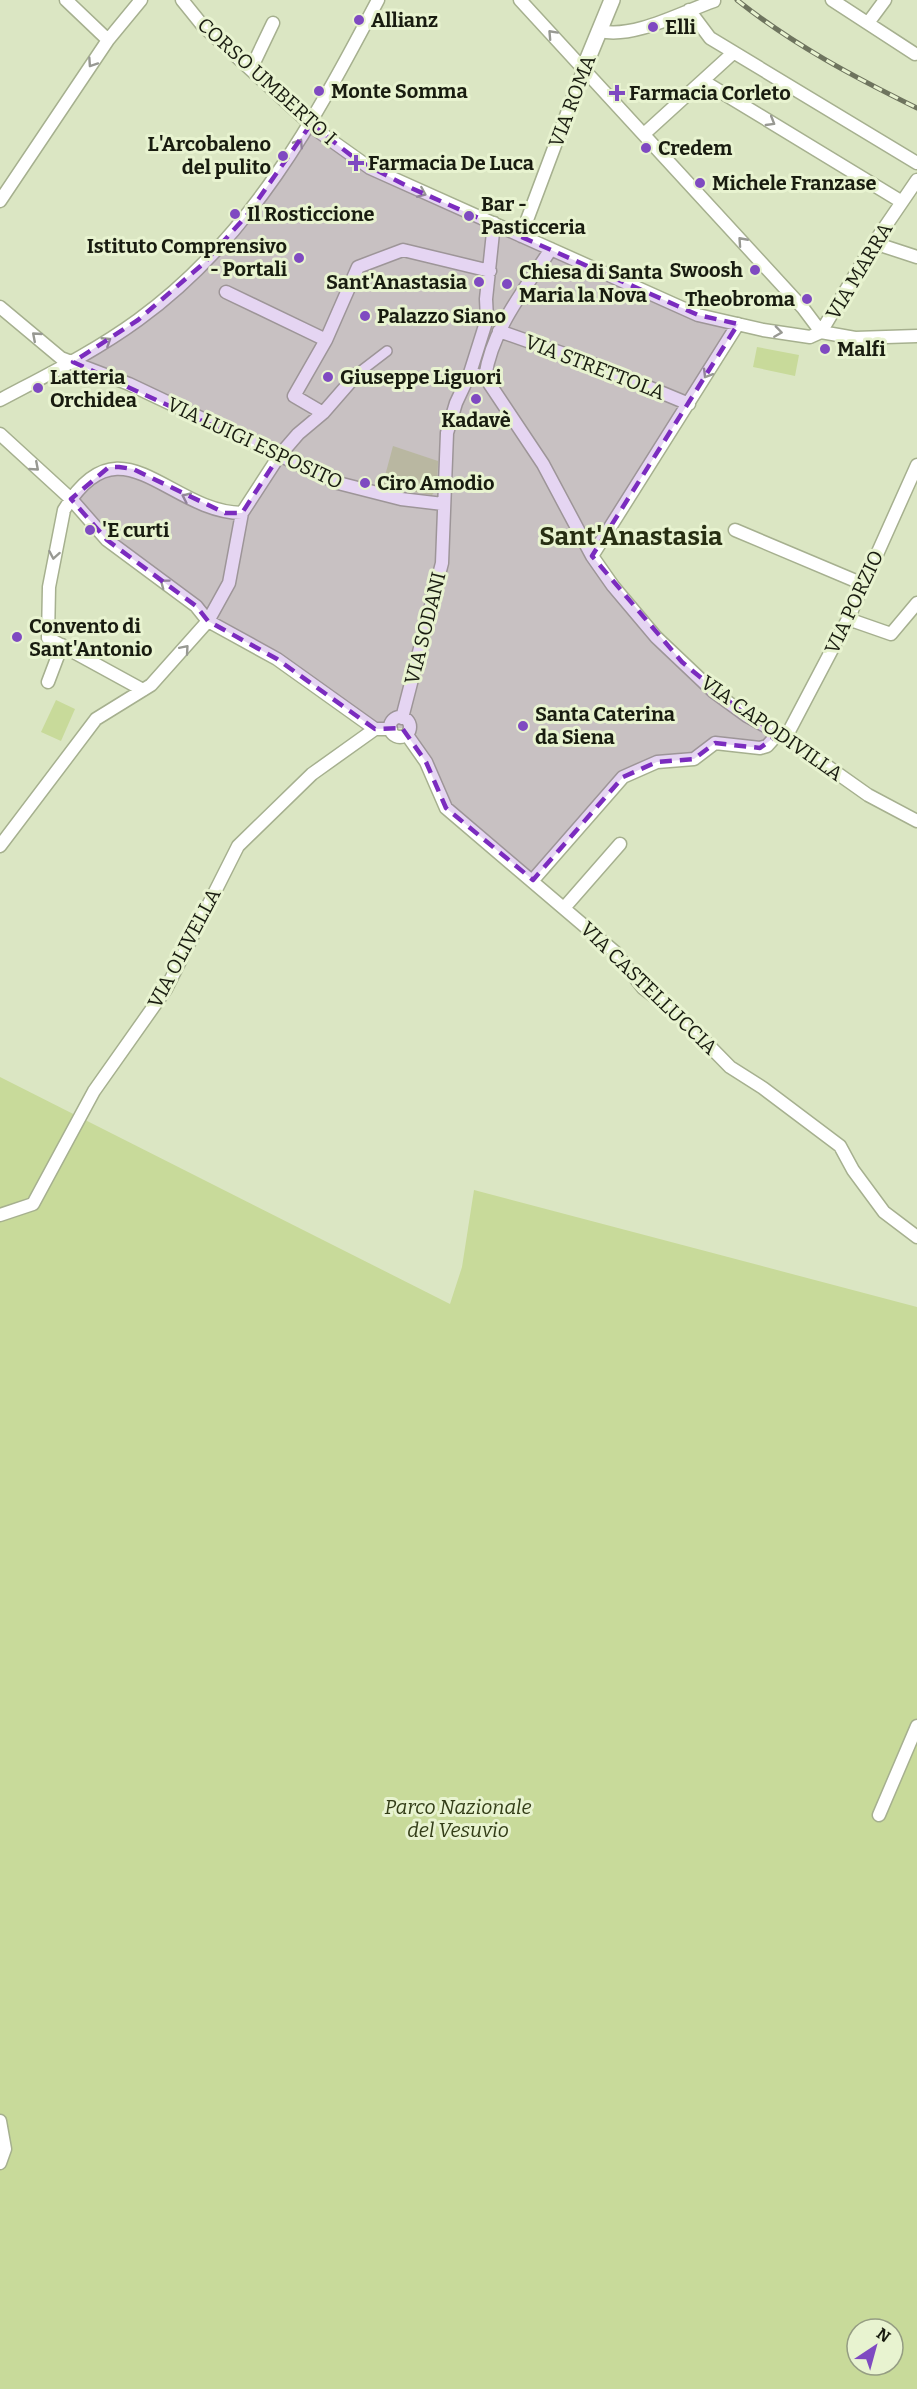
<svg xmlns="http://www.w3.org/2000/svg" width="917" height="2389" font-family="Bitter,serif">
<rect width="100%" height="100%" fill="#dbe6c3"/>
<!-- green -->
<path fill="#c8da9a" fill-rule="evenodd" d="M757,347l42,8 -4,21 -42,-9z
M393,446l45,15 -1,28 -5,6 -50,-8z
M56,700l19,9 -14,32 -20,-9z
M0,1077l450,227 12,-37 12,-77 443,117v1082h-917zM857,2329h36v36h-36z"/>
<g fill="none" stroke-linecap="round" stroke-linejoin="round">
<defs>
<path id="pedestrian" d="M357,374l30,-23"/>
<path id="minor" d="M66,0l42,40
M182,0l21,26 115,105 52,37 328,147 65,15 47,7 11,-5
M520,0l283,308 18,24
M832,0l83,54
M689,10l21,28 207,125
M868,23l17,-23
M600,31c34,8 82,-19 114,-30
M251,69l22,-46
M703,81l199,121
M644,134l89,-81
M0,201l108,-161 33,-40
M494,223l-8,76 1,20 -17,54 15,4c7,-48 40,-88 66,-128
M521,236l63,-168
M874,243l43,14
M226,292l100,48
M0,307l61,51 68,26 209,99 63,16 42,5
M499,331l91,32 99,41
M821,332l53,-89 43,-63
M821,332l34,6 62,-2
M485,377l58,87 49,92 21,30 43,51 58,55 33,24 39,21 82,58 49,26
M0,400c47,-25 94,-48 138,-80 113,-82 176,-199 240,-320
M323,413l-29,-17 32,-56 32,-73 45,-17 87,21
M0,434l71,65 36,41 89,66 12,15 69,38 98,70h16
M735,530l128,54
M592,556l146,-232
M848,619l43,15 26,-31
M48,682l14,-37
M143,690l-95,-52 1,-51 15,-77c57,-94 104,2 178,3
M390 727a10 10 0 1 1 20 0a10 10 0 1 1-20 0Z
M402,718l40,-155 5,-130 9,-30 14,-30
M407,735l19,27 20,46 169,144 28,36 36,27 51,52 33,21 77,58 13,24 31,42 33,25
M0,846l96,-127 55,-34 57,-64 21,-38 13,-70 37,-57 19,-22 25,-21 34,-39
M533,880l90,-103 34,-15 37,-3 21,-16 45,5 7,-2 9,-10 10,1 62,-118 69,-154
M564,908l56,-64
M0,1215l33,-11 61,-113 72,-102 72,-143 74,-72 63,-45
M879,1815l38,-89
M0,2121l5,28 -5,14"/>
<path id="tertiary" d="M584,68l28,-68"/>
</defs>
<!-- pedestrian casing -->
<use href="#pedestrian" stroke="#a6b08f" stroke-width="12"/>
<!-- minor casing -->
<use href="#minor" stroke="#a6b08f" stroke-width="15"/>
<!-- tertiary casing -->
<use href="#tertiary" stroke="#a6b08f" stroke-width="18"/>
<!-- pedestrian -->
<use href="#pedestrian" stroke="#fff" stroke-width="9"/>
<!-- minor -->
<use href="#minor" stroke="#fff" stroke-width="12"/>
<!-- tertiary -->
<use href="#tertiary" stroke="#fff" stroke-width="15"/>
<defs>
<path id="rail" d="M737,0c55,44 117,77 180,108"/>
</defs>
<!-- rail casing -->
<use href="#rail" stroke="#6e745e" stroke-width="5"/>
<!-- rail -->
<use href="#rail" stroke="#e8f3d0" stroke-width="3" stroke-dasharray="9" stroke-linecap="butt"/>
</g>
<!-- one-way arrows -->
<defs><path id="oneway-chevron" d="M-2-3.5L2.5 0L-2 3.5" fill="none" stroke-width="1.6" stroke-linecap="round" stroke-linejoin="round" transform="scale(1.5)"/></defs>
<g stroke="#989993">
<use href="#oneway-chevron" transform="translate(552 34) rotate(-133)"/>
<use href="#oneway-chevron" transform="translate(92 63) rotate(124)"/>
<use href="#oneway-chevron" transform="translate(771 122) rotate(31)"/>
<use href="#oneway-chevron" transform="translate(299 143) rotate(-57)"/>
<use href="#oneway-chevron" transform="translate(422 193) rotate(23)"/>
<use href="#oneway-chevron" transform="translate(742 241) rotate(-132)"/>
<use href="#oneway-chevron" transform="translate(778 332) rotate(8)"/>
<use href="#oneway-chevron" transform="translate(36 336) rotate(-139)"/>
<use href="#oneway-chevron" transform="translate(107 341) rotate(-33)"/>
<use href="#oneway-chevron" transform="translate(707 374) rotate(121)"/>
<use href="#oneway-chevron" transform="translate(35 467) rotate(41)"/>
<use href="#oneway-chevron" transform="translate(186 497) rotate(-155)"/>
<use href="#oneway-chevron" transform="translate(54 555) rotate(100)"/>
<use href="#oneway-chevron" transform="translate(164 583) rotate(-143)"/>
<use href="#oneway-chevron" transform="translate(185 649) rotate(-49)"/>
</g>
<!-- marked area -->
<path fill="#7b2cbf" fill-opacity="0.2" stroke="#7b2cbf" stroke-width="4.5" stroke-dasharray="12 8" stroke-linejoin="round" d="M311,124l46,36 54,28 287,127 40,9 -146,232 90,106 65,54 39,21 -10,-1 -16,12 -45,-5 -21,16 -37,3 -34,15 -90,103 -87,-72 -20,-46 -24,-34 -27,1 -98,-70 -69,-38 -12,-15 -89,-66 -36,-41 38,-32h10l14,2 92,44h17l37,-57 -206,-94 65,-42 66,-57 44,-49z"/>
<!-- markers -->
<g fill="#7f4ac1" stroke="#e8f3d0" stroke-width="2">
<circle cx="359" cy="20" r="6"/>
<circle cx="653" cy="27" r="6"/>
<circle cx="319" cy="91" r="6"/>
<path d="M614 84h6v6h6v6h-6v6h-6v-6h-6v-6h6z"/>
<circle cx="646" cy="148" r="6"/>
<circle cx="283" cy="156" r="6"/>
<path d="M353 154h6v6h6v6h-6v6h-6v-6h-6v-6h6z"/>
<circle cx="700" cy="183" r="6"/>
<circle cx="235" cy="214" r="6"/>
<circle cx="469" cy="216" r="6"/>
<circle cx="299" cy="258" r="6"/>
<circle cx="755" cy="270" r="6"/>
<circle cx="479" cy="282" r="6"/>
<circle cx="507" cy="284" r="6"/>
<circle cx="807" cy="299" r="6"/>
<circle cx="365" cy="316" r="6"/>
<circle cx="825" cy="349" r="6"/>
<circle cx="328" cy="377" r="6"/>
<circle cx="38" cy="388" r="6"/>
<circle cx="476" cy="399" r="6"/>
<circle cx="365" cy="483" r="6"/>
<circle cx="90" cy="530" r="6"/>
<circle cx="17" cy="637" r="6"/>
<circle cx="523" cy="726" r="6"/>
</g>
<g text-anchor="middle" stroke-width="6" stroke-linejoin="round" paint-order="stroke">
<!-- poi labels -->
<g font-size="20" font-weight="bold" fill="#191c10" stroke="#e8f3d0" text-anchor="start">
<text x="371" y="27">Allianz</text>
<text x="665" y="34">Elli</text>
<text x="331" y="98">Monte Somma</text>
<text x="629" y="100">Farmacia Corleto</text>
<text x="271" y="151" text-anchor="end">L'Arcobaleno<tspan x="271" dy="23">del pulito</tspan></text>
<text x="658" y="155">Credem</text>
<text x="368" y="170">Farmacia De Luca</text>
<text x="712" y="190">Michele Franzase</text>
<text x="481" y="211">Bar -<tspan x="481" dy="23">Pasticceria</tspan></text>
<text x="247" y="221">Il Rosticcione</text>
<text x="287" y="253" text-anchor="end">Istituto Comprensivo<tspan x="287" dy="23">- Portali</tspan></text>
<text x="743" y="277" text-anchor="end">Swoosh</text>
<text x="519" y="279">Chiesa di Santa<tspan x="519" dy="23">Maria la Nova</tspan></text>
<text x="467" y="289" text-anchor="end">Sant'Anastasia</text>
<text x="795" y="306" text-anchor="end">Theobroma</text>
<text x="377" y="323">Palazzo Siano</text>
<text x="837" y="356">Malfi</text>
<text x="50" y="384">Latteria<tspan x="50" dy="23">Orchidea</tspan></text>
<text x="340" y="384">Giuseppe Liguori</text>
<text x="476" y="427" text-anchor="middle">Kadavè</text>
<text x="377" y="490">Ciro Amodio</text>
<text x="102" y="537">'E curti</text>
<text x="29" y="633">Convento di<tspan x="29" dy="23">Sant'Antonio</tspan></text>
<text x="535" y="721">Santa Caterina<tspan x="535" dy="23">da Siena</tspan></text>
</g>
<!-- street labels -->
<g font-size="20" fill="#191c10" stroke="#e8f3d0">
<text transform="translate(267 81) rotate(42)" y="7">CORSO UMBERTO I</text>
<text transform="translate(572 101) rotate(-69)" y="7">VIA ROMA</text>
<text transform="translate(859 271) rotate(-59)" y="7">VIA MARRA</text>
<text transform="translate(595 367) rotate(21)" y="7">VIA STRETTOLA</text>
<text transform="translate(255 443) rotate(25)" y="7">VIA LUIGI ESPOSITO</text>
<text transform="translate(854 602) rotate(-65)" y="7">VIA PORZIO</text>
<text transform="translate(425 628) rotate(-76)" y="7">VIA SODANI</text>
<text transform="translate(772 728) rotate(35)" y="7">VIA CAPODIVILLA</text>
<text transform="translate(184 948) rotate(-62)" y="7">VIA OLIVELLA</text>
<text transform="translate(649 988) rotate(44)" y="7">VIA CASTELLUCCIA</text>
</g>
<!-- park labels -->
<g font-size="20" font-style="italic" fill="#333d17" stroke="#e8f3d0">
<text x="458" y="1814">Parco Nazionale<tspan x="458" dy="23">del Vesuvio</tspan></text>
</g>
<!-- district labels -->
<g font-size="26" font-weight="bold" fill="#282f13" stroke="#e8f3d0">
<text x="631" y="545">Sant'Anastasia</text>
</g>
</g>
<!-- north arrow -->
<g transform="translate(875 2347) rotate(36)"><circle r="28" fill="#e8f3d0" stroke="#959d83" stroke-width="1.5"/>
<path d="M0-4.5L10 22L0 15L-10 22Z" fill="#7f4ac1"/>
<text y="-9" font-size="16" font-weight="bold" text-anchor="middle" fill="#191c10">N</text>
</g>
</svg>
